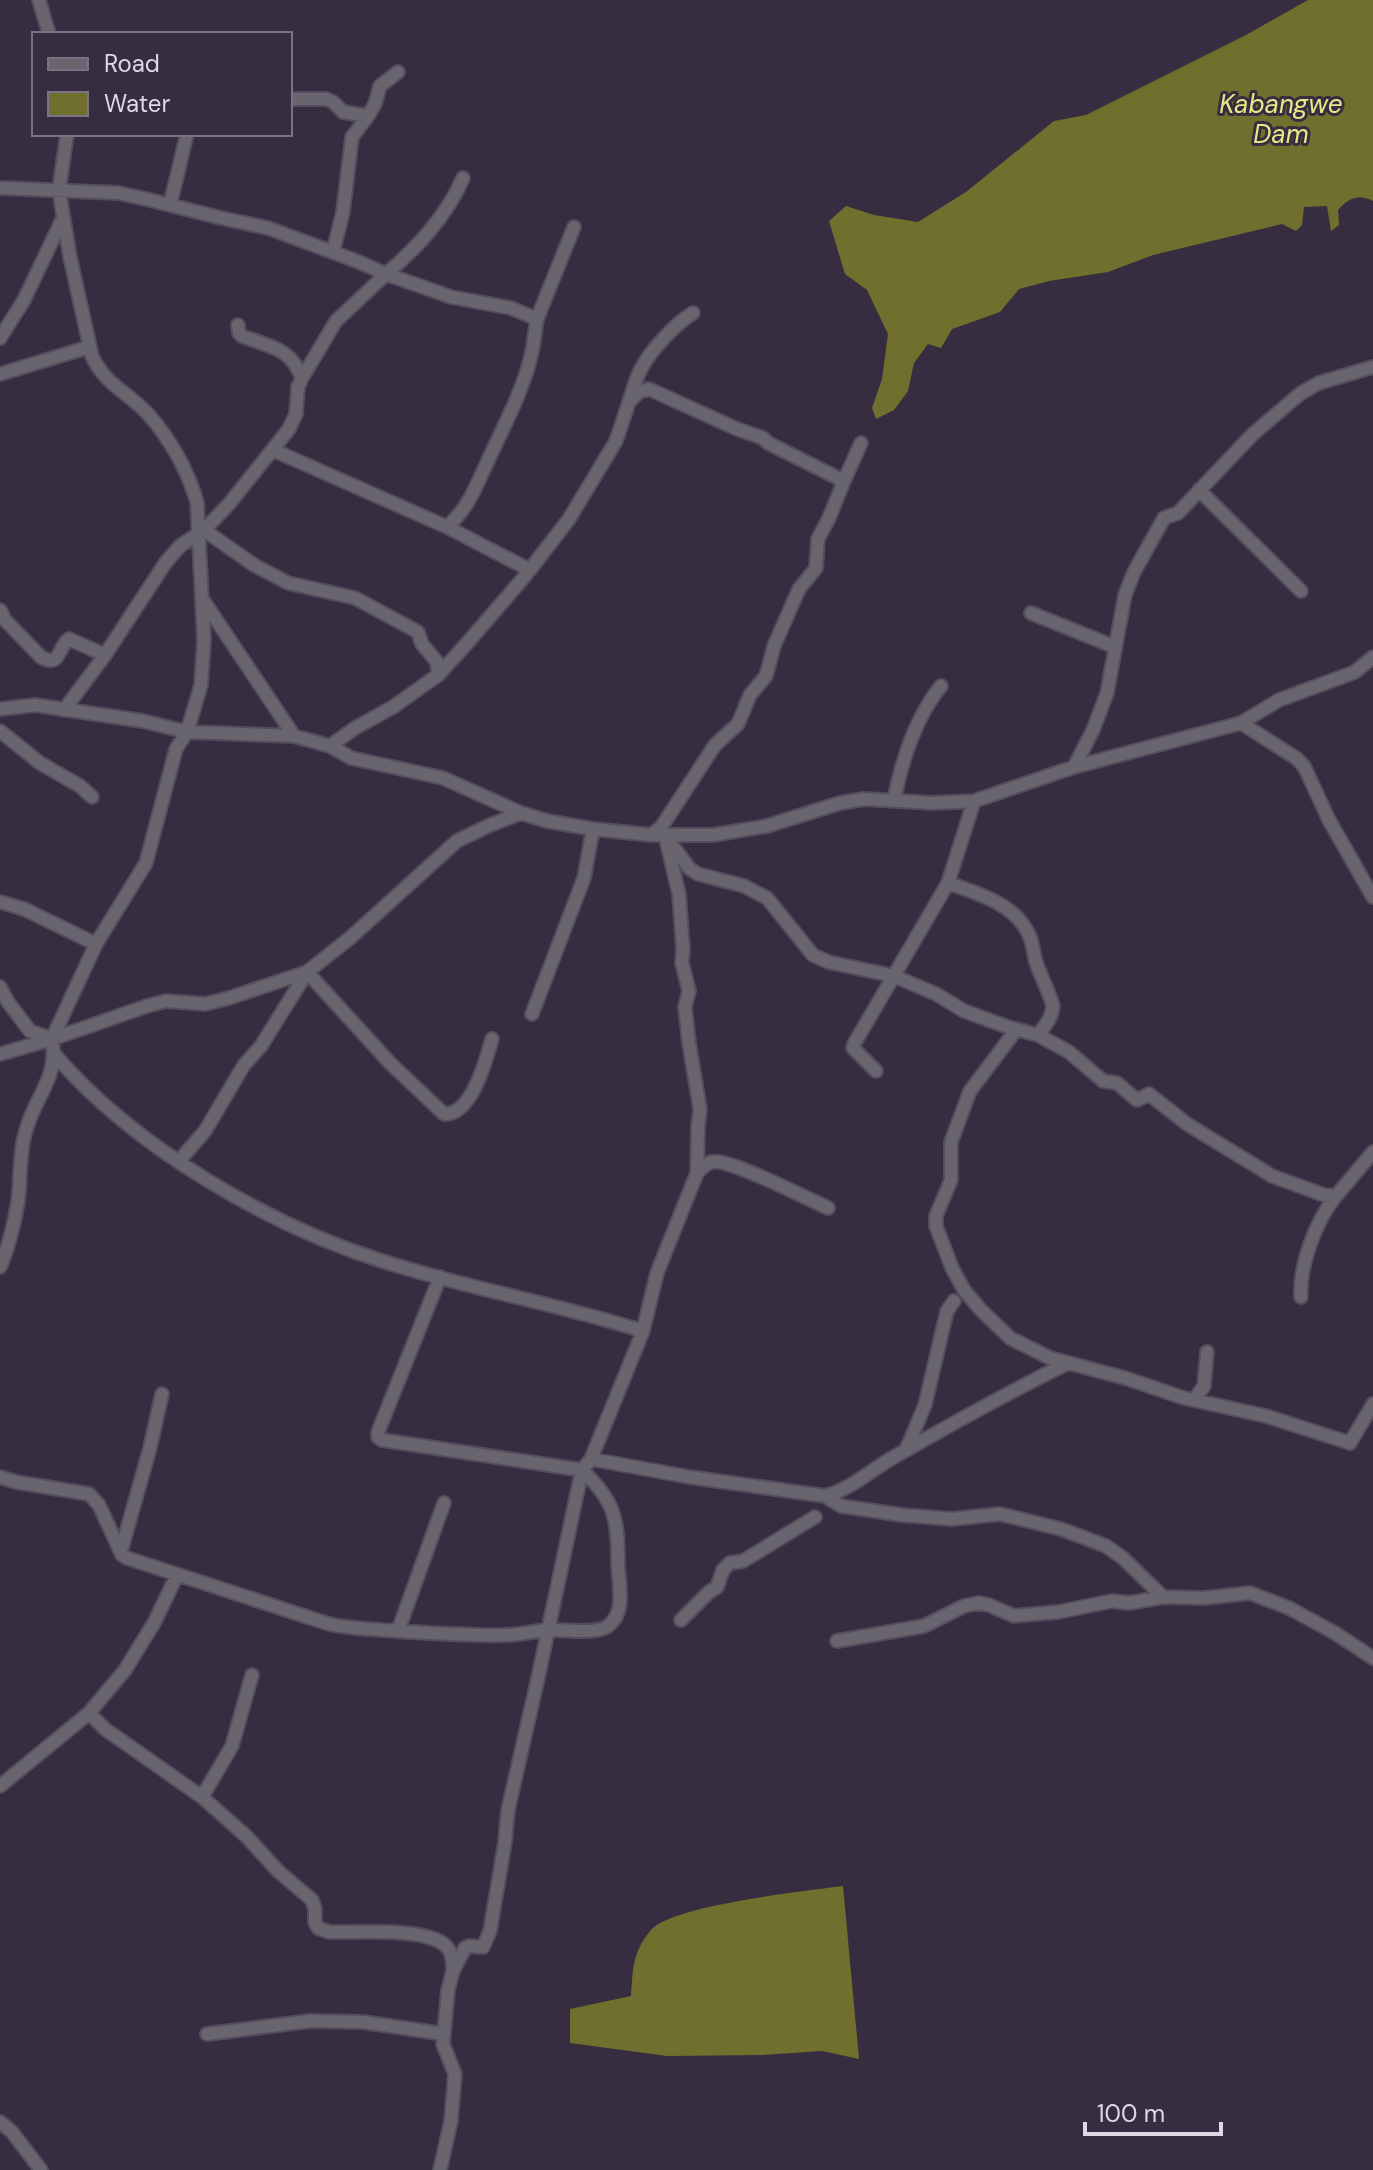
<svg xmlns="http://www.w3.org/2000/svg" width="1373" height="2170" font-family="'DM Sans',sans-serif">
<rect width="100%" height="100%" fill="#362e40"/>
<!-- water -->
<path fill="#716f2d" d="M1308,0h65v201c-15,-8 -25,-2 -35,9l1,15 -8,6 -4,-25 -23,1 -2,18 -6,6 -14,-7 -129,31 -45,17 -59,9 -30,8 -19,23 -48,17 -11,19 -13,-4 -14,19 -6,28 -14,19 -18,9 -4,-11 10,-29 6,-45 -21,-44 -22,-16 -16,-53 17,-15 28,9 44,7 48,-30 88,-71 32,-6 160,-80z
M843,1886l16,173 -37,-8 -61,4 -94,1 -97,-13v-34l61,-13c2,-27 1,-42 19,-65 20,-26 156,-40 193,-45z"/>
<g fill="none" stroke-linecap="round" stroke-linejoin="round">
<defs>
<path id="minor" d="M39,0l10,34
M290,99h36l7,3 10,10 25,4 -16,21 -9,75 -10,40
M368,116l7,-12 5,-18 18,-14
M0,188l119,5 27,6 75,19 47,10 91,34 27,12 -50,47 -34,57 -4,9 -2,27 -7,15 -60,75 -25,26 -24,16 -14,16 -61,93 -41,55
M170,205l17,-71
M537,319l37,-92
M238,325l1,8 3,3c28,11 48,11 60,42
M0,338l24,-38 39,-82
M0,374l89,-27
M630,399c3,-10 6,-21 11,-30 9,-18 35,-46 52,-56
M273,450l174,77 83,43
M844,481l17,-38
M1199,490l102,101
M447,527c22,-20 27,-37 39,-62 16,-36 36,-71 45,-109 3,-12 4,-25 6,-37l-26,-11 -60,-11 -65,-23c31,-26 61,-59 77,-96
M204,530l50,35 34,18 67,15 63,34 4,12 15,18 1,13
M203,600l91,136
M0,610l5,10 36,37c20,11 16,-9 28,-18l36,16
M1031,613l84,34
M0,709l35,-4 108,16 44,11 107,4 36,10 21,12 92,20 78,35 26,8 46,8 59,6h61l54,-9 73,-23 24,-4 70,4 40,-2 100,-34 167,-44 38,-23 76,-28 18,-15
M1241,723l55,35 8,8 25,54 44,77
M0,731l40,32 40,23 12,11
M330,746l25,-18 38,-21 45,-32 31,-34 56,-65 44,-57 47,-78 13,-39 10,-10 10,-3 88,40 26,9 5,5 76,38 -15,37 -11,21 -2,29 -17,21 -25,57 -8,30 -16,19 -12,29 -23,21 -53,81 -10,9
M1074,767l19,-37 14,-37 18,-98 9,-23 30,-54 14,-5 75,-79 48,-41 18,-10 54,-16
M894,800c8,-40 21,-82 47,-114
M669,841l21,28 8,5 46,12 23,12 46,57 15,7 66,14 42,18 28,17 44,16 30,8 31,17 34,29 14,2 20,17 12,-6 38,30 85,52 52,19 12,1 37,-44
M948,883c29,10 68,21 81,52 5,10 4,20 8,30 5,14 12,26 16,41 -1,12 -8,20 -15,29
M0,902l24,7 72,35
M0,987l8,15 22,29 22,8
M532,1014l52,-136 9,-49
M1016,1030l-46,61 -19,51v38l-15,36v10l16,42 12,22 16,19 30,29 40,20 75,20 59,20 82,18 84,27 23,-39
M0,1054l52,-15 95,-33 19,-5 39,3 24,-6 78,-26 43,-34 107,-97 31,-15 33,-13
M55,1055c79,92 214,171 330,207 85,27 173,42 258,69
M876,1071l-23,-23 1,-4 94,-161 26,-82
M179,1161l26,-30 39,-66 17,-19 46,-74 83,91 54,51c28,1 42,-54 48,-75
M697,1173c5,-5 9,-10 15,-11 17,-4 96,37 116,46
M0,1267c8,-18 15,-46 18,-66 3,-25 1,-50 9,-74 10,-33 32,-51 25,-88l44,-95 50,-81 30,-114 11,-17 14,-47 3,-45 -7,-138c-10,-33 -26,-62 -49,-88 -20,-22 -43,-29 -56,-58l-22,-99 -11,-67 8,-56
M1301,1297c-2,-31 15,-77 35,-101
M1195,1399l9,-13 3,-34
M906,1450l19,-45 22,-94 7,-10
M591,1459l98,18 136,19c26,-7 46,-26 69,-39 57,-33 115,-65 174,-94
M0,1477l16,5 73,12 10,11 23,50 5,3 202,66c22,5 44,5 66,7 37,2 73,5 111,4 14,0 28,-4 42,-5 16,-1 48,5 60,-4 19,-14 10,-43 10,-63 0,-44 -3,-62 -36,-93l-200,-30 -4,-3v-5l62,-155
M825,1496l16,10 61,9 50,4 48,-5 61,15 45,17 17,12 40,39
M121,1551l29,-103 12,-54
M681,1620l27,-27 9,-6 6,-17 7,-7 13,-2 72,-44
M398,1631l46,-128
M837,1641l87,-15 40,-20 15,-3 10,2 25,11 44,-4 54,-11 17,2 34,-6 41,1 46,-5 39,15 46,25 38,25
M89,1713l16,16 97,68 44,39 32,35 34,29 3,9v13l3,6 11,4c28,1 94,-5 116,13 7,6 8,15 8,24
M0,1786l89,-73 36,-43 29,-47 23,-48
M202,1797l30,-51 20,-71
M207,2034l103,-13 53,1 81,12
M0,2122l12,10 29,38
M440,2170l11,-49 4,-47 -12,-30 5,-54 5,-19 12,-23 4,-2 14,1 7,-16 15,-89 3,-32 30,-132 44,-208 9,-11 52,-128 14,-58 40,-100 1,-46 2,-18 -11,-66 -4,-36 4,-16 -7,-28 1,-14 -4,-55 -14,-59"/>
</defs>
<!-- minor casing -->
<use href="#minor" stroke="#544d5e" stroke-width="16"/>
<!-- minor -->
<use href="#minor" stroke="#68656e" stroke-width="12"/>
</g>
<g text-anchor="middle" stroke-width="6" stroke-linejoin="round" paint-order="stroke">
<!-- water labels -->
<g font-size="26" font-style="italic" fill="#e9e788" stroke="#362e40">
<text x="1281" y="113">Kabangwe<tspan x="1281" dy="30">Dam</tspan></text>
</g>
</g>
<!-- legend -->
<rect x="32" y="32" width="260" height="104" fill="#362e40" stroke="#797282" stroke-width="2"/>
<rect x="48" y="58" width="40" height="12" fill="#68656e" stroke="#797282" stroke-width="2"/>
<text x="104" y="72" font-size="24" fill="#ddd8e4">Road</text>
<rect x="48" y="92" width="40" height="24" fill="#716f2d" stroke="#797282" stroke-width="2"/>
<text x="104" y="112" font-size="24" fill="#ddd8e4">Water</text>
<!-- scale -->
<path d="M1085 2122v12h136v-12" fill="none" stroke="#ddd8e4" stroke-width="4"/>
<text x="1097" y="2122" font-size="24" fill="#ddd8e4" stroke="#362e40" stroke-width="6" paint-order="stroke">100 m</text>
</svg>
